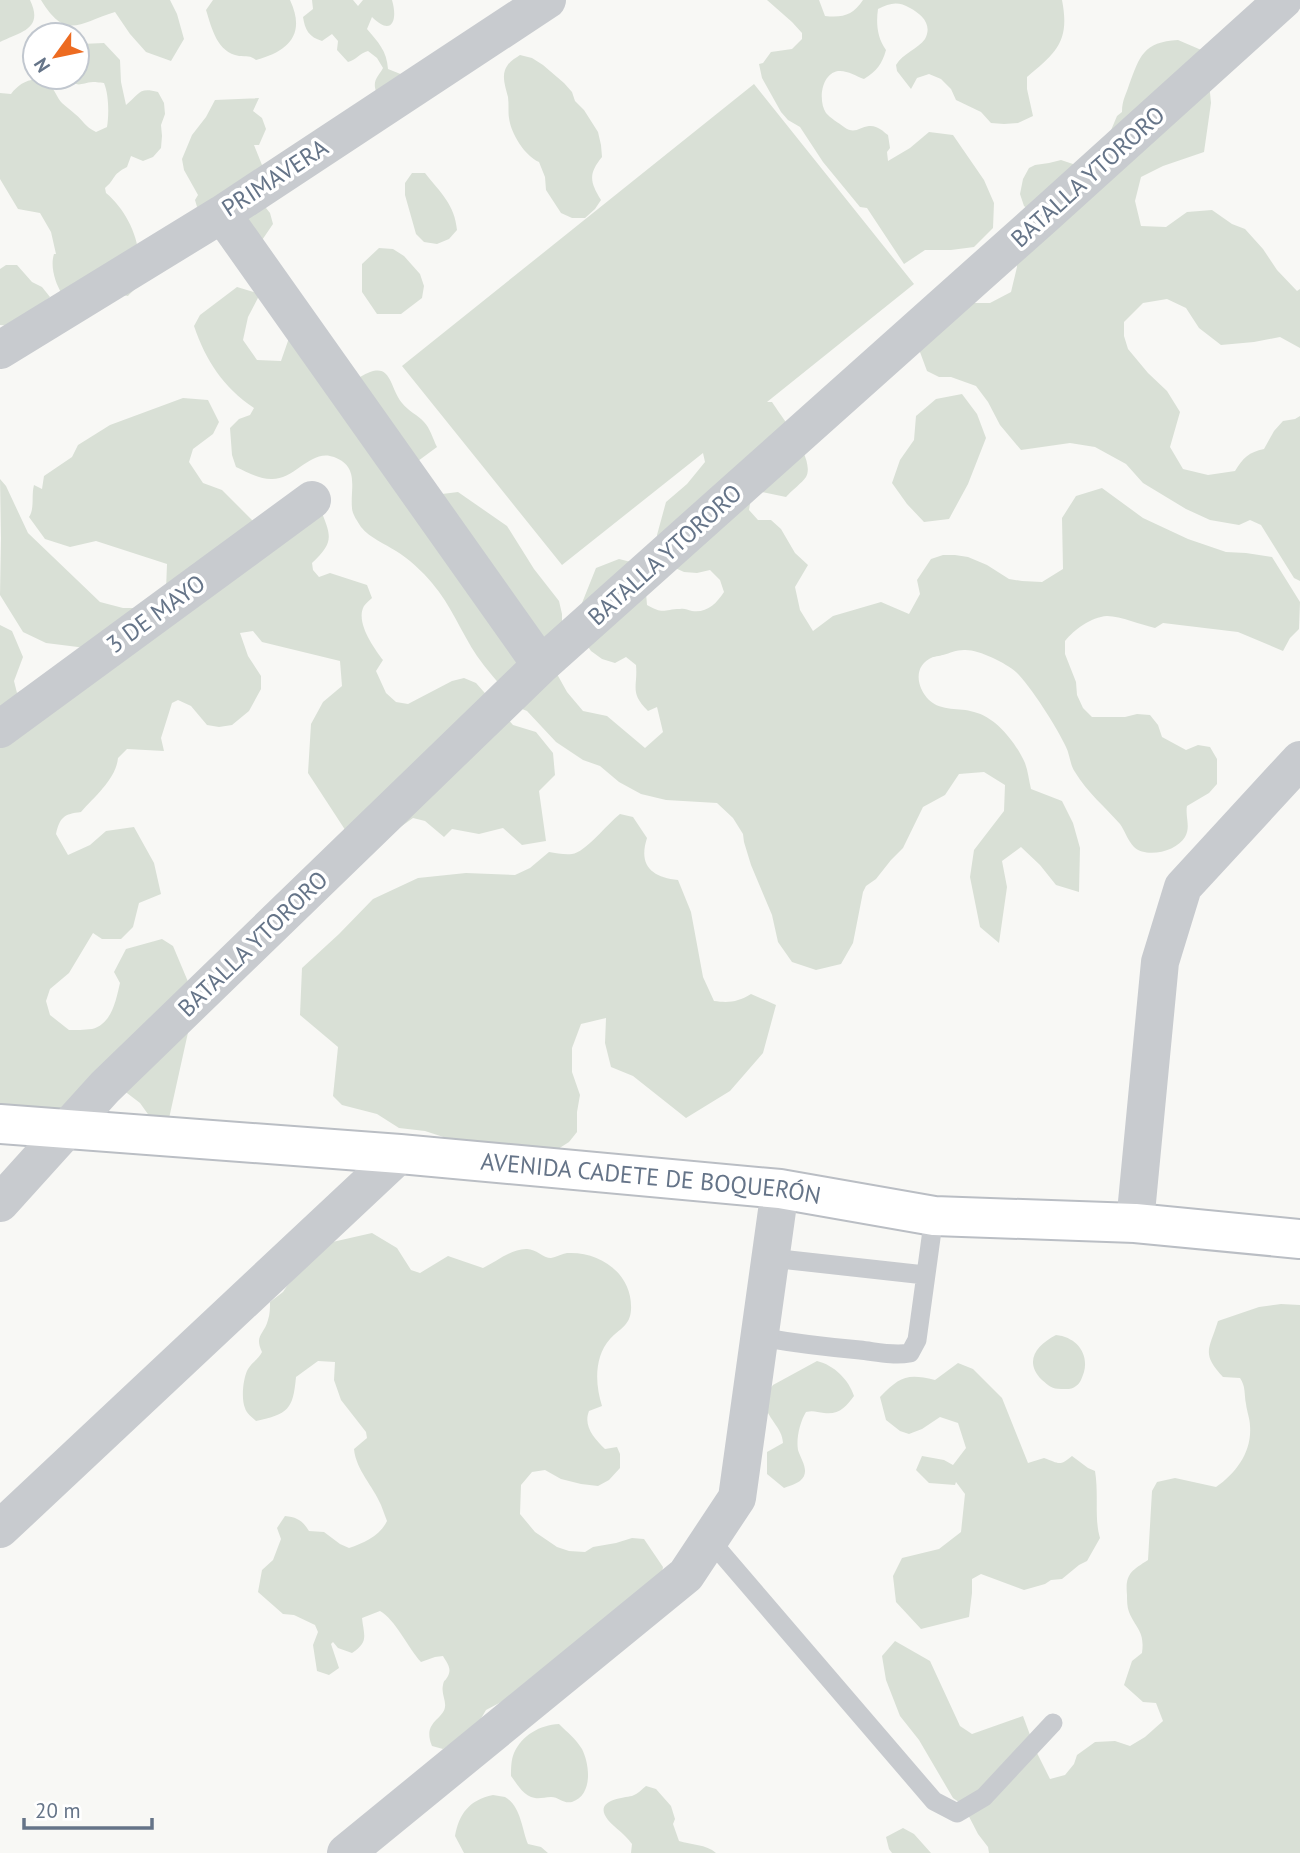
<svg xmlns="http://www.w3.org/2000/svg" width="1300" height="1853" font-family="'PT Sans',sans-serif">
<rect width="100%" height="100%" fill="#f8f8f5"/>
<!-- green -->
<path fill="#d9e0d6" d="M0,0h30c14,29 -9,32 -30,42z
M41,0h129l7,14 7,25 -13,22 -25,-9 -16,-18 -15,-22c-36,11 -49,29 -74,-12z
M213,0h77c16,34 -1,51 -34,60 -6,-5 -9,-3 -17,-4 -22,-4 -27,-27 -33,-46z
M312,0h41l5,6 5,-6h29c6,20 0,37 -20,17l-5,12c11,13 20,22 21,40l15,6 -27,16c-4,-11 3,-15 7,-23l-6,-10 -9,-7c-8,2 -12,9 -20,11l-11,-12 1,-9 -6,-7 -10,7c-13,-4 -17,-11 -19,-24l10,-8z
M767,0h52l6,16c18,2 28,-1 38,-16h199c8,41 -5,52 -35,77v12l6,27 -15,7 -14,1 -13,-1 -10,-11 -25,-12 -5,-11 -10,-10 -12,-5 -12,4 -6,11 -14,-18 -1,-6c7,-12 22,-16 29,-26 8,-15 -4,-25 -15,-31 -12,-7 -20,-5 -32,1 -2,14 -1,29 8,41 -4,14 -9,21 -22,29 -8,-3 -17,-9 -26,-8 -17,3 -20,30 -12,42 4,5 13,10 18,14 11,8 15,0 25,-1 8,-1 14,5 19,9l2,13 -3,4 1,9 22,-13 19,-16 24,3 31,45 10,23 -1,25 -19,19 -23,3h-26l-21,14 -37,-56 -7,-1 -37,-45 -23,-35 -12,-7 -7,-8 -19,-34 -3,-14 4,-1 8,-11 21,-3 10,-10v-6l-10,-11z
M1178,40l28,12 5,51 -7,49 -41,14 -22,11 -6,24 6,25 25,1 21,-15 25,-2 20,14 13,5 18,20 14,21 20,21 3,-2v59l-20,-11 -26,5 -33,3 -22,-17 -13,-20 -19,-9 -24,4 -19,19v14l4,13 20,24 19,18 13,21 -10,35 13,22 25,6 27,-4c8,-13 14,-19 29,-22l10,-18 9,-10 12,-2 5,-3v165l-6,-3 -33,-53 -11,-5 -11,5 -29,-5 -24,-11 -43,-26 -17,-19 -31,-17 -25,-4 -49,7 -21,-25 -12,-23 -12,-16 -25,-9h-12l-12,-6 -10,-27 54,-41h19l21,-11 6,-25 -1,-24 13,-33 -5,-4 -4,-12 3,-15 6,-11 6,-3 14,-2 12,-3 15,5 33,-30 8,-19 5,-4c0,-12 4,-17 7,-27 11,-29 14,-43 49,-45z
M104,43l16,17 1,22 5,23c14,-11 12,-18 32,-13l6,11 1,11 -4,11 1,11 -1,12 -8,9 -10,4 -12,-5 -4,11c-16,8 -11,12 -22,21l1,5c23,19 38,54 32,84 0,1 -2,10 -3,11 -1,3 -5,5 -7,8l-11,-2h-55c-7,-11 -12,-28 -8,-40h2l-5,-22 -11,-19 -22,-4 -18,-30v-86l11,1c9,-12 24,-20 38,-9 6,4 8,13 13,18 4,4 9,7 13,11 9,7 9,12 21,18l11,-5c2,-12 2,-32 -3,-44 0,0 -10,-1 -11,-1 -13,1 -15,7 -26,-5h10v-29l4,-4z
M520,55l12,3 11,7 21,18 8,9 3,9 9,9 14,22 3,13 1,12c-14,17 -12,25 -1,43l-6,9 -10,9h-13l-11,-5 -15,-23 -1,-13 -6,-15c-14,-6 -28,-28 -30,-44 -1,-6 0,-14 -1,-21 -2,-8 -6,-19 -3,-27 3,-8 9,-11 15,-15z
M754,84l160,200 -147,118h5c10,16 44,57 34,75 -4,6 -14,13 -20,20l-24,-5 -11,6 -2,12 9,10h13l10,9 14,24 13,12 -13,22 5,23 13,21 20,-15 48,-14 28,12 11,-20 -3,-14 14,-21 12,-4h12l13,2 19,8 22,14 13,2 20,1 21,-13 -1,-51 14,-22 26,-8 41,30 45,21 38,13 20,1 26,4 28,45 -1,27 -9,9 -7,13 -45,-19 -75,-9 -8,5c-14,-3 -34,-12 -48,-12 -16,1 -33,14 -42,25v13l11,28 1,13 6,13 9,9h33l12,-3 13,1 8,10 4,12 24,13 12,-5 12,2 7,12v25l-8,9 -22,13c-2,10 4,21 -2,31 -8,14 -38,22 -51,10 -6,-6 -9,-16 -14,-23 -15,-17 -33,-32 -45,-52 -5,-7 -5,-17 -9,-25 -8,-18 -36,-62 -50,-75 -10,-9 -38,-23 -52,-22 -8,0 -14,3 -21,5 0,0 -9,2 -10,2 -20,8 -17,30 -4,43 13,12 30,7 45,12 22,5 42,31 51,51 3,8 4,18 6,26l31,12 11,22 7,25 -1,44 -23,-7 -16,-20 -19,-18 -19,14 5,26 -8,56 -19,-16 -10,-50 4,-27 30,-39 1,-26 -21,-13 -25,2 -14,21 -22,12 -20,41 -12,12 -15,19 -10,7 -3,6 -10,51 -12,21 -25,6 -24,-8 -14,-20 -6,-27 -21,-50 -7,-23 -1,-8 -10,-16 -16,-15 -51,-3 -25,-6 -22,-12 -19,-16 -17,-6 -27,-18 -29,-31 -5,-2c-15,-17 -32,-34 -45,-53 -16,-24 -26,-51 -45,-73 -9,-11 -24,-25 -36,-32 -11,-7 -26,-13 -35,-24 -3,-5 -9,-13 -9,-19 -2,-20 8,-41 -18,-51 -23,-9 -39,23 -63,22 -12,0 -24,-7 -35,-12l-4,-12 -2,-27 9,-9 11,-4 4,-7c-31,-21 -48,-47 -60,-82l6,-11 37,-28 23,7 -12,23 -5,23 14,20 24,1 8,-23 71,39c32,-19 28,8 42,26 6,8 16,12 22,19 6,6 9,17 13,25l-19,14 16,34 24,-3 49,34 27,43 25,32 3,13v13l-10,38 15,27 16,19 24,5 38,32 18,-16 -6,-25 -9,4c-19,-19 -10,-24 -12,-46l-10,-8 -11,6 -13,-4 -11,-8 -7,-10 -2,-38 14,-35 23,-9 12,3 15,31 1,12c17,10 17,4 33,4 5,-1 7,1 12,2 15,2 24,-7 32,-19l-4,-12 -10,-10 -13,3 -13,-1 -11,-5 -15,-19 -1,-13 9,-33 21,-18 18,-22 -2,-9 -141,112 -160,-199z
M259,98l-6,13 9,7 4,11 -7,16h-5l8,20 8,34 -4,9 4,5 3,11 -15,22 -58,-29 -5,-17 3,-5 -14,-25 -2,-11 10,-24 14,-18 9,-17z
M412,173h13c15,19 30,32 32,57l-8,9 -12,5 -13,-2 -8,-8 -11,-39v-12z
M379,248l14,1 11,7 16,18 4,12 -2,12 -21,16h-24l-15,-22v-28z
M6,265h11l15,17 10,5 8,10 -37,29 -13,-1v-56z
M962,394l15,20 9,24 -18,46 -19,35 -25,3 -17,-18 -15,-21 8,-23 14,-20 2,-24 20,-17z
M183,398l25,2 11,22 -6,12 -20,15 -4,13 14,21 19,7 31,31 67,-13c11,28 15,33 -8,55l1,7 6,7 11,-4 37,12 5,13c-3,3 -6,5 -8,8 -9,16 10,42 19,54l-7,11 10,22 10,9 12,2 44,-23 12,-3 12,5 37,42 23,7 17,21 2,22 -16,16 7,50 -24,4 -19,-17 -24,6 -27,-5 -8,8 -19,-16 -12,-3 -35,25 -25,-1 -45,-69 3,-49 12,-22 19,-16 -2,-25 -78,-19 -9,-11 -13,2 8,23 13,20v13l-12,22 -17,14 -13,2 -12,-2 -16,-19 -13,-6 -6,3 -11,35 3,13 -37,-2 -9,9c-2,21 -23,38 -37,54 -17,2 -21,5 -25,22l12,21 22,-10 16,-14 28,-4 20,36 7,31 -22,9 -6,24 -12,12h-19l-9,-6 -24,40 -19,16 -4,12 4,14 19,15c7,0 15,0 23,-1 20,-5 24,-29 28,-46l-6,-11 12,-23 36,-10 11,7 16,38v44l-21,95 -13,1 -15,-21 -30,-23 -20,30 -75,4 -15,-9v-480l12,6 11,26 -9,24 3,12 77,-44 -48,-6 -23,-11 -23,-37 1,-57 -1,-59 6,7 22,47 72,69 23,6h25l18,-18 1,-26 -71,-23 -26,6 -25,-8 -16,-22c6,-9 2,-21 5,-32l8,4 2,-13 28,-19 6,-12 32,-20z
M620,814l13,3 14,21c-9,28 5,39 31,42l13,32 12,65 11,24c15,2 24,1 37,-7l25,11 -13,48 -33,38 -44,27 -53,-42 -22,-9 -6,-24 1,-25 -25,6 -9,24v24l8,23 -3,17v20l-8,10 -22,14 -73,-9 -49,-16 -26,-3 -22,-14 -35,-9 -9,-9 5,-49 -38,-32 2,-47 37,-34 34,-35 45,-21 48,-5 49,2 15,-7 19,-16c7,1 16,3 23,2 13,-1 36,-31 48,-40z
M372,1233l25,15 14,22 9,3 28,-17 35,12c13,-6 28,-19 43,-19 9,-1 17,9 25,9 5,-1 11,-4 16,-5 33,-2 66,21 64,57 -1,16 -12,19 -21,29 -16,18 -15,45 -8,67l-13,5c-6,15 5,27 16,38l12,-2 3,7v14l-11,12 -11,6 -17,-2 -20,-5 -16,-9 -13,2 -11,13 -1,29 15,18 22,15 12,4 16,1 8,-5 23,-4 16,-5 12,1 19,28 -3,18 -155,115 -19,10 -10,17 -33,22 -11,-3c-10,-24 11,-26 13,-39 1,-7 -4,-14 -2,-22 1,-6 2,-3 5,-9 4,-8 -1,-13 -5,-20l-8,1 -14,5c-13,-14 -26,-43 -41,-51l-18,7c2,18 7,24 -10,35l-14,-5 -5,-6 -2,2 8,24 -10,7 -12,-4 -4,-26 5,-13 -3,-7 -21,-10 -11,-1 -25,-22 4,-22 11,-10 8,-21 -4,-11 8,-12c12,1 18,5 24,15l15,1 16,12 9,4c15,-5 31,-12 38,-27 -2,-5 -4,-11 -6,-16 -8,-19 -25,-35 -27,-56l13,-11 -1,-6 -25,-32 -7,-20 1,-18 -17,-1 -22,16c-3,33 -8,37 -40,44 -4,-4 -10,-8 -11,-13 -4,-9 -2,-30 3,-39 4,-7 10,-9 14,-17 -8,-17 2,-17 6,-32 2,-6 2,-12 2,-18l13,-10 4,-6 41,-43z
M1281,1304l19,1v548h-311l-1,-6 -10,-13 -15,-29 -10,-7 -34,-58 -19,-24 -14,-36 -4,-24 13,-15 35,20 30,65 12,8 51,-18 13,35 14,28 15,-4 9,-11 3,-9 18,-13 20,-1 15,5 15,-9 18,-16 -7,-18 -13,-1 -19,-17 8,-24 10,-8c3,-22 -6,-24 -13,-41 -2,-5 -2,-12 -2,-17 -2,-21 4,-24 21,-35l4,-69 5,-9 18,-4 41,9c20,-14 36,-35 34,-61 0,-7 -3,-14 -4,-22 -2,-10 0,-17 -6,-26l-17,-1c-22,-24 -14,-27 -5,-56l41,-14z
M1056,1335c20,2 33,18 28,37 -2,5 -3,11 -8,14 -4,4 -10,3 -15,3 -9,0 -12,-3 -19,-9 -19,-19 -5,-35 14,-45z
M817,1361c17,4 32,19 37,35 -8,11 -15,19 -30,17 -7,-1 -11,-3 -18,-1 -6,10 -10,26 -8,38 3,10 13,22 2,31 -4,3 -11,5 -16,7l-17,-14v-22l16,-9c0,-21 -32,-32 -10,-58z
M958,1363l15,6 29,29 26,65 16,-5c15,5 15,9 28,-2l16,12 7,3c4,23 -1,47 5,67l-13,23 -8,4 -17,14 -11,1 -6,4 -21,6 -43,-16 -9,5v14l-3,24 -48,12 -25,-27 -3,-26 9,-18 37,-9 22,-17 4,-38 -9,-12 -1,3 -26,-2 -13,-13 6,-14 22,4 9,5 13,-17 -8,-25 -18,-6 -18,12 -13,5 -9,-3 -14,-11 -6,-23c20,-20 26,-24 55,-17z
M559,1724c8,8 17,15 23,25 8,16 11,46 -10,53 -9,2 -13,-5 -21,-5 -6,0 -11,2 -16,1 -12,-2 -17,-13 -24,-22 0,-7 0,-16 3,-23 8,-18 26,-28 45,-29z
M646,1786l10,3 15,17 4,13 -2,5 6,17c12,4 27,3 37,12h-85l1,-9c-8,-11 -16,-15 -24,-24 -15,-19 12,-22 24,-24 6,-2 10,-7 14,-10z
M493,1795c4,1 8,1 12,2 16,9 17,33 23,47l13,3 7,6h-84l-9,-17c4,-22 14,-36 38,-41z
M903,1828l11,6 17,19h-39l-3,-4 -3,-12z"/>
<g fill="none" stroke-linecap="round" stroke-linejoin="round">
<defs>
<g id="secondary">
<path id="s1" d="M0,1124l400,30 380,35 154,27 201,7 165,16"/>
</g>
</defs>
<!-- secondary casing -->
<use href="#secondary" stroke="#babec4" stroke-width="42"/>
<!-- service -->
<path stroke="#c8cbcf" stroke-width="19" d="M771,1258l154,17
M760,1337c33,6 66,10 100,13 17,2 33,6 50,3l7,-13 17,-124
M710,1540l224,261 23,12 27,-16 69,-74"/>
<!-- minor -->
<path stroke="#c8cbcf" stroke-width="38" d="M222,214l319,451
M0,350l222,-136 325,-214
M0,729l312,-229
M66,1130l39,-43 436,-422 504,-450 238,-215
M1135,1223l25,-261 23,-75 117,-127
M0,1529l400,-375
M346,1853l340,-278 51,-77 43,-309"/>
<!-- tertiary -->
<path stroke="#c8cbcf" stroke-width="38" d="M0,1203l66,-73"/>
<!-- secondary -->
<use href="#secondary" stroke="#fff" stroke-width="38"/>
</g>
<g text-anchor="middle" stroke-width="7" stroke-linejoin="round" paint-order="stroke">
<!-- street labels -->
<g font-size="24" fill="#657488" stroke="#fff">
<text transform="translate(1088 177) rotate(-42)" y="8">BATALLA YTORORO</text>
<text transform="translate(275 178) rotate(-33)" y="8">PRIMAVERA</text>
<text transform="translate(665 555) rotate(-42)" y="8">BATALLA YTORORO</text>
<text transform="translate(156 614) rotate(-36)" y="8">3 DE MAYO</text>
<text transform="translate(253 944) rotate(-44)" y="8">BATALLA YTORORO</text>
<text dy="8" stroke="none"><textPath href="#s1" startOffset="653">AVENIDA CADETE DE BOQUERÓN</textPath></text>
</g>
</g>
<!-- north arrow -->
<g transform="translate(56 56) rotate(237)"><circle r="33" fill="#ffffff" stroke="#c1c7cf" stroke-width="2"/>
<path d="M0-5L12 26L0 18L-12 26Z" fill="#ed6b21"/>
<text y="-10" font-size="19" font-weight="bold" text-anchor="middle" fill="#657488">N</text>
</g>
<!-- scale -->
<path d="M24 1818v10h128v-10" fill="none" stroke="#657488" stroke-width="3.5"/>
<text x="35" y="1818" font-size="21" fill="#657488" stroke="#ffffff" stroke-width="5" paint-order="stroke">20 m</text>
</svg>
